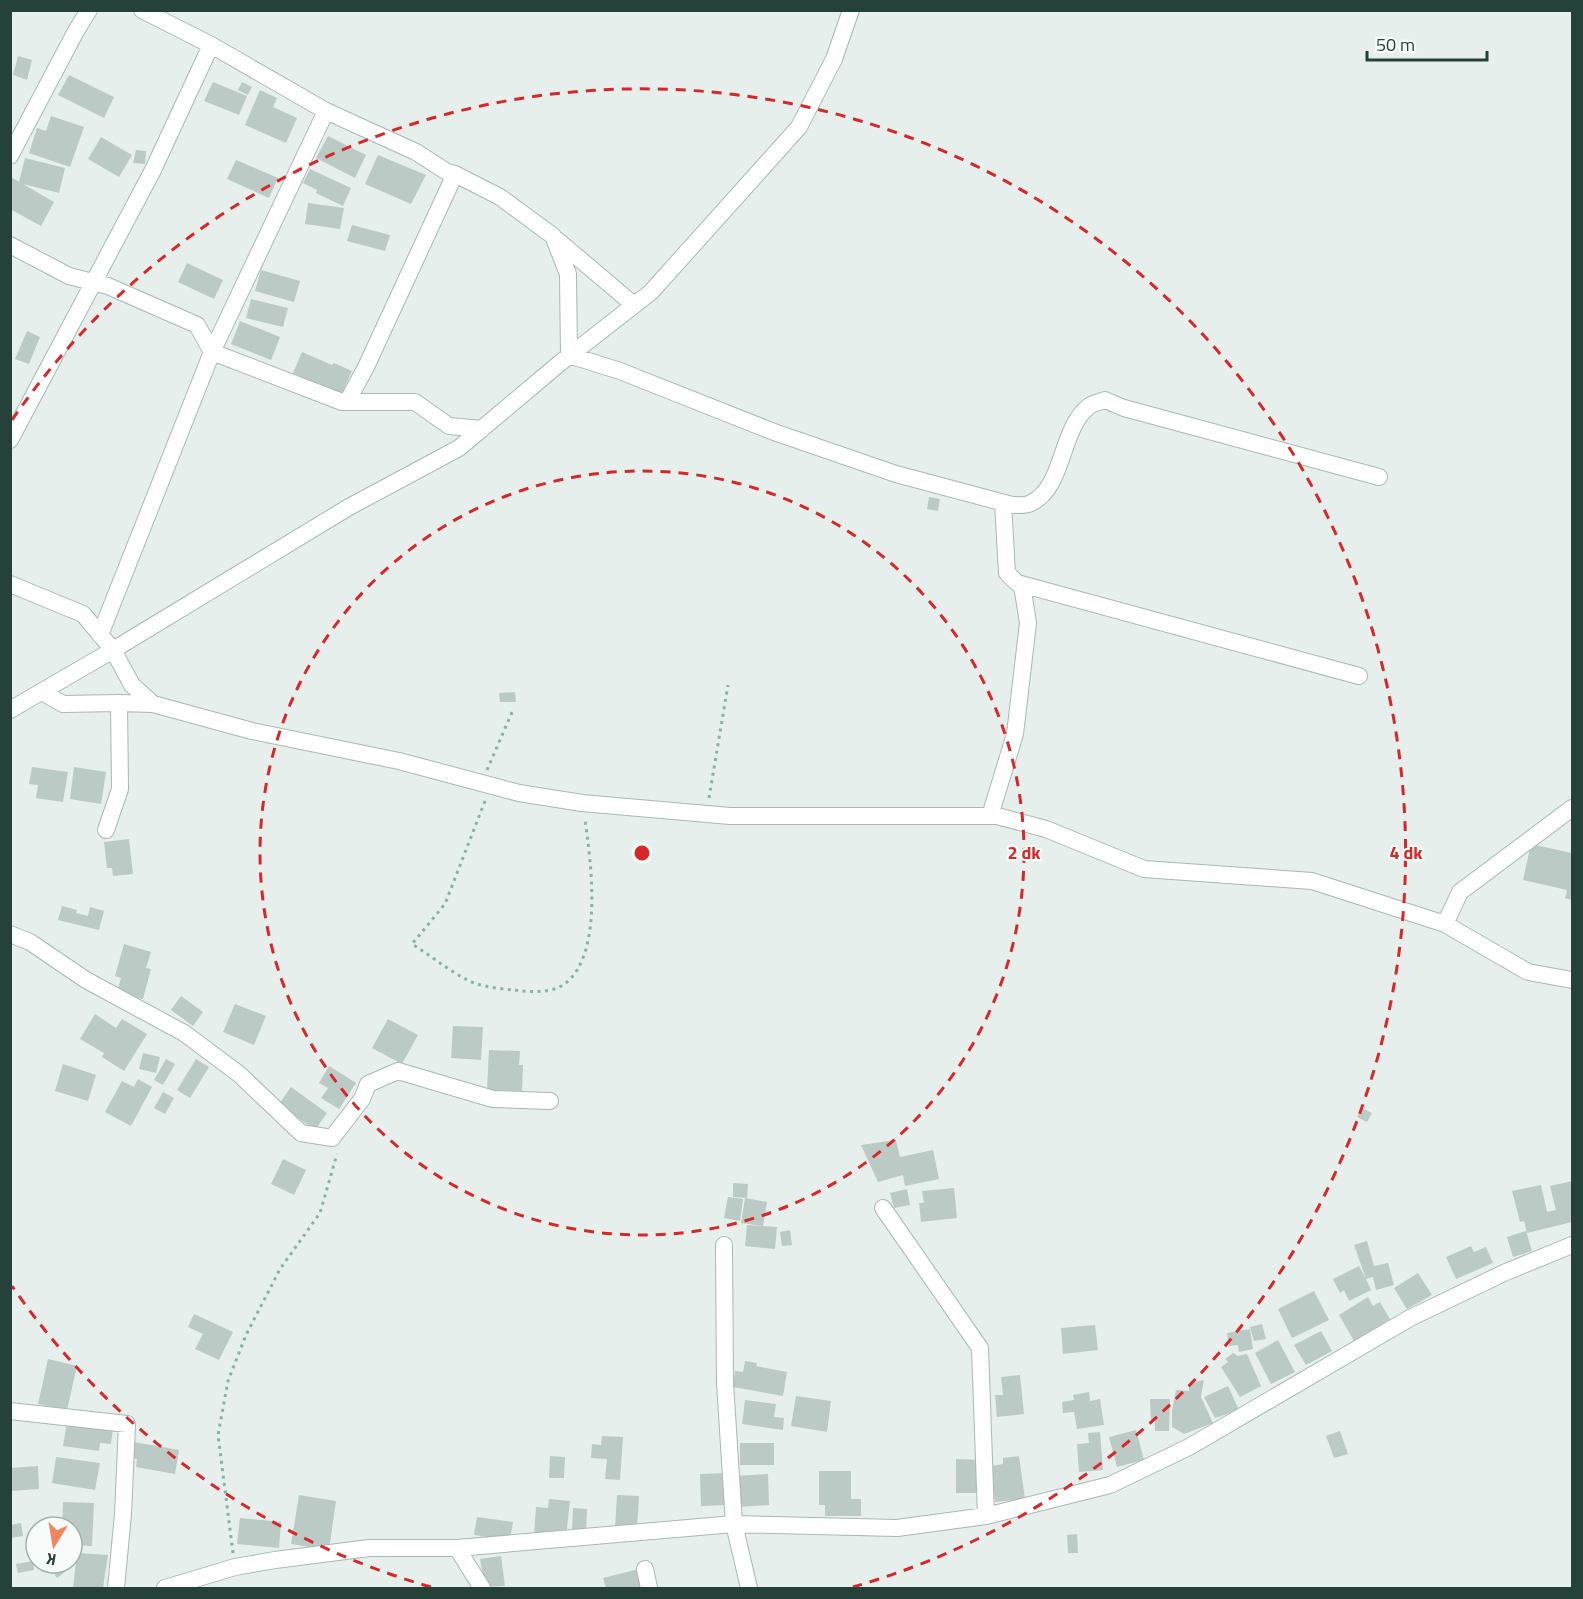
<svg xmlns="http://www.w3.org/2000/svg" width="1583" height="1599" font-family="'Titillium Web',sans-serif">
<rect width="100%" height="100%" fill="#e6efeb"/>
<!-- building -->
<path fill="#bbcac4" d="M18,56l14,4 -5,20 -14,-5z
M69,75l45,22 -10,21 -46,-23z
M213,82l34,14 -8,19 -35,-14z
M242,82l10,5 -4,8 -10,-5z
M260,90l17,8 -4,9 24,11 -11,25 -41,-18z
M51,116l33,11 -14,40 -41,-14 8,-25 9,3z
M328,136l38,19 -11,23 -39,-20z
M101,137l31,18 -13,22 -31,-18z
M136,150l10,1 -1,13 -12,-1z
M378,155l48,20 -15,29 -46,-20z
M25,158l40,10 -6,25 -36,-9 31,18 -13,24 -31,-17v-27l3,-4 6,4z
M236,160l42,18 -9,20 -42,-19z
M310,169l41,19 -8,18 -27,-13 1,-3 -14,-7z
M308,203l36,5 -4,21 -35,-5z
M352,225l38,10 -5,16 -38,-10z
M187,263l36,17 -9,19 -36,-17z
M261,270l39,11 -6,21 -39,-11z
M251,299l37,9 -5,19 -37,-9z
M240,321l40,16 -9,23 -40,-16z
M27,331l13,6 -11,27 -14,-5z
M302,352l30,13 2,-2 18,8 -11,24 -48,-22z
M929,497l11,2 -2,12 -11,-2z
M515,692l1,10h-16l-1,-9z
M32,767l36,5 -5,30 -27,-4 2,-13 -9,-1z
M74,767l32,5 -5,32 -31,-5z
M129,839l4,35 -20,2 -1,-8h-5l-3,-26z
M1531,844l41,9v47l-7,-2 2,-8 -44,-10z
M62,906l15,4 -1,3 12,3 2,-9 14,4 -5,19 -41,-10z
M124,944l27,8 -5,16 5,1 -8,30 -26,-7 4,-14 -6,-2z
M181,996l22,16 -10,14 -22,-16z
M235,1004l31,12 -12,29 -31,-13z
M95,1014l21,14 6,-9 25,15 -23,37 -22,-14 2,-4 -24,-14z
M388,1019l30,16 -16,29 -30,-16z
M453,1026l30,1 -2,33 -30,-2z
M489,1050l31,1 -1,14h4l-1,26 -35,-1z
M143,1053l17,4 -4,16 -17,-4z
M166,1059l9,5 -12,21 -9,-5z
M196,1059l13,8 -19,31 -13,-8z
M63,1064l33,11 -8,26 -33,-10z
M329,1066l27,17 -17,26 -18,-11 7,-10 -9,-5z
M138,1079l14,8 -21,39 -26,-14 17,-31 12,6z
M291,1087l36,26 -12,17 -36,-26z
M163,1092l11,6 -9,16 -11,-6z
M1362,1108l10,5 -5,9 -10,-5z
M896,1140l4,17 33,-7 6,29 -34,7 -2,-11 -25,7 -17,-37z
M283,1159l23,11 -12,25 -23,-11z
M1572,1181v41l-45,11 -3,-12 -4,1 -8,-31 29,-6 6,27 9,-2 -6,-24z
M733,1183l15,1 -1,14 -14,-1z
M954,1188l3,30 -36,4 -2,-19h5l-2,-12z
M907,1189l3,16 -16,3 -4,-15z
M728,1197l15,2 -3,22 -16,-3z
M745,1198l22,4 -4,24 -22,-3z
M747,1225l30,2 -2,22 -30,-3z
M790,1230l2,15 -10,1 -2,-14z
M1526,1231l6,20 -19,6 -6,-20z
M1367,1241l7,25 14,-3 6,22 -18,5 -3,-13 -7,2 5,11 -22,11 -5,-11 -4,3 -7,-14 26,-13 7,13 -12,-34z
M1471,1246l3,6 12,-5 7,16 -37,16 -10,-22z
M1418,1273l14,22 -25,14 -13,-21z
M1314,1291l15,29 -37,18 -14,-29z
M1368,1297l5,9 7,-4 10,17 -36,22 -15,-26z
M194,1314l39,18 -14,28 -24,-11 8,-15 -15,-7z
M1262,1324l4,15 -12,2 -4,-14z
M1095,1325l3,25 -35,4 -2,-26z
M1250,1329l3,20 -14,3 -1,-7 -9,1 -2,-13z
M1321,1331l11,20 -26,14 -12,-20z
M1278,1340l17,32 -24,12 -16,-31z
M1233,1353l5,3 9,-2 14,32 -21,11 -19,-30 7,-5 -3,-3z
M48,1359l29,7 -10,44 -29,-6z
M745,1361l12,2 -1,3 31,6 -4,24 -50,-9 2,-16 8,1 -1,6z
M1020,1375l4,39 -27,3 -2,-22h8l-2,-18z
M1204,1380l-3,17 12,26 -29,11 -12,-7v-16l4,-21 13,1v-8z
M1228,1386l11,24 -24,8 -11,-21z
M1089,1392l1,9 10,-2 4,26 -27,4 -3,-17 -11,1 -1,-11 12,-2 -1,-5z
M796,1396l35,5 -4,31 -36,-6z
M1150,1399h20l-1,32h-14v-10h-4z
M745,1400l31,4 -2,13 10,1 -1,12 -41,-6z
M67,1422l46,7 -2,15 -11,-1 -1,8 -36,-5z
M1136,1430l8,30 -27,7 -8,-30z
M1340,1431l8,23 -14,4 -8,-22z
M1100,1432l3,38 -24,2 -2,-28 12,-1 -1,-10z
M602,1436l21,1 -3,43 -15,-1 2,-20 -16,-1 1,-14 9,1z
M134,1442l45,8 -4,24 -39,-7 1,-8 -6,-1z
M740,1443h34v22h-34z
M550,1456l15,1 -1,21h-15z
M1019,1456l6,43 -30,3 -4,-36 12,-2v-6z
M56,1457l44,6 -5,27 -43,-7z
M956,1459l24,1v33h-24z
M38,1466l1,23 -29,2v-23z
M819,1471h32v28h10v17h-36v-11h-6z
M726,1473l1,32 -26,1 -1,-32z
M768,1474l1,31 -33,2 -2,-31z
M299,1495l37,6 -7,49 -38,-6z
M617,1495l22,1 -2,33 -22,-1z
M549,1499l21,2 -4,36 -32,-3 2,-27 12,1z
M63,1502l31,1 -2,43 -20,-1v-18h-10z
M573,1508l14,1 -1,24 -14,-1z
M477,1517l36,5 -3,18 -36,-5z
M240,1518l41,4 -2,26 -42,-4z
M21,1523l2,13 -13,2v-13z
M1077,1534l1,19h-10l-1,-18z
M77,1553l31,2 -5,33h-30z
M501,1556l4,30 -20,1 -5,-28z
M33,1561l1,9 -16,3 -2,-9z
M43,1563h16l6,9 -8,6 -7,-11 -8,5 -4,-6z
M639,1569l5,19h-38l-3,-10z"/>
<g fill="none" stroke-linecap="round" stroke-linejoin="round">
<defs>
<path id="minor" d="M142,10l69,35 115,66 90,41 31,20 8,2 45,23 53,39 15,38 1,81 51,16 154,61 122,42 116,31c6,0 14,1 19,-2 33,-15 29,-73 57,-96 4,-4 12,-5 17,-7l19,8 255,69
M10,156l66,-125 13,-21
M556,239l78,66
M10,245l59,31 39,10 89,39 15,27 130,50 6,-2 18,-33 89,-193
M342,402h73l34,24 33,3
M10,440l143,-270 58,-125
M1003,503l4,70 10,10 342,93
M10,584l73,30 30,36 -103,60
M100,635l112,-283 114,-241
M42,692l21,12 56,-1
M153,704l-21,-19 -19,-35 236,-143 110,-59 101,-85 91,-71 148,-165 35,-68 17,-49
M990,816l25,-82 13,-111 -6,-38
M106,830l14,-41 -1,-86 34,1 99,27 147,30 120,32 63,10 148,13h267l49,13 98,40 168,12 133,43 83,48 44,8
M1445,924l15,-32 112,-84
M10,934l20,8 56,38 98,53 55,41 62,59 31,5 30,-39 6,-15 30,-13 95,28 57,2
M883,1208l97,140 6,168
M724,1245l1,138 9,141 15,64
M10,1411l117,13 -4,90 -7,74
M457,1548l25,40
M645,1569l4,19
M165,1588l70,-21 40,-7 94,-12h88l277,-24 163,4 89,-12 124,-31 79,-38 221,-129 96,-46 66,-27"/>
</defs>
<!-- minor casing -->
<use href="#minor" stroke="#a8b8b2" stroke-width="18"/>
<!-- path -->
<path stroke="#86b3a5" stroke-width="3" stroke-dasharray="3 4.5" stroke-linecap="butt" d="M487,770l26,-60
M709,798l19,-113
M485,801l-40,103 -33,40c21,13 39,29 62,39 12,4 27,6 40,7 17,2 39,4 53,-8 36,-31 24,-120 18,-162
M233,1553l-15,-118 10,-54 18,-46 34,-66 40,-56 17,-59"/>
<!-- minor -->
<use href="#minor" stroke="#fff" stroke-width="16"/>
</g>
<!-- distance rings -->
<g fill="none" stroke="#d62828" stroke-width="3" stroke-dasharray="10 8">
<circle cx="642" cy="853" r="382"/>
<path d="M431 1587A764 764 0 0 1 12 1286M12 420A764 764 0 1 1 853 1587"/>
</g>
<circle cx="642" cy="853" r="9" fill="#d62828" stroke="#f7fbf9" stroke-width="3"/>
<g font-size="18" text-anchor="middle" font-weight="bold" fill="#d62828" stroke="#f7fbf9" stroke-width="4.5" stroke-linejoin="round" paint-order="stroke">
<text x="1024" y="859">2 dk</text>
<text x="1406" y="859">4 dk</text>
</g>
<!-- border -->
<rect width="1583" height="1599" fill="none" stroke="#24423a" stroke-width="24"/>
<!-- north arrow -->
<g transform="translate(54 1545) rotate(191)"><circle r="28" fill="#f7fbf9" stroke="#a3b1ad" stroke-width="1.5"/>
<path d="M0-4.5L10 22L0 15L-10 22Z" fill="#f4845f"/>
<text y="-9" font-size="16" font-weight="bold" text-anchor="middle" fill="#24423a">K</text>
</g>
<!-- scale -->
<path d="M1367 51v9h120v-9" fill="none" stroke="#24423a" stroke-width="3"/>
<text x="1376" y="51" font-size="18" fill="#24423a" stroke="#f7fbf9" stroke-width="4.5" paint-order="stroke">50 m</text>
</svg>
